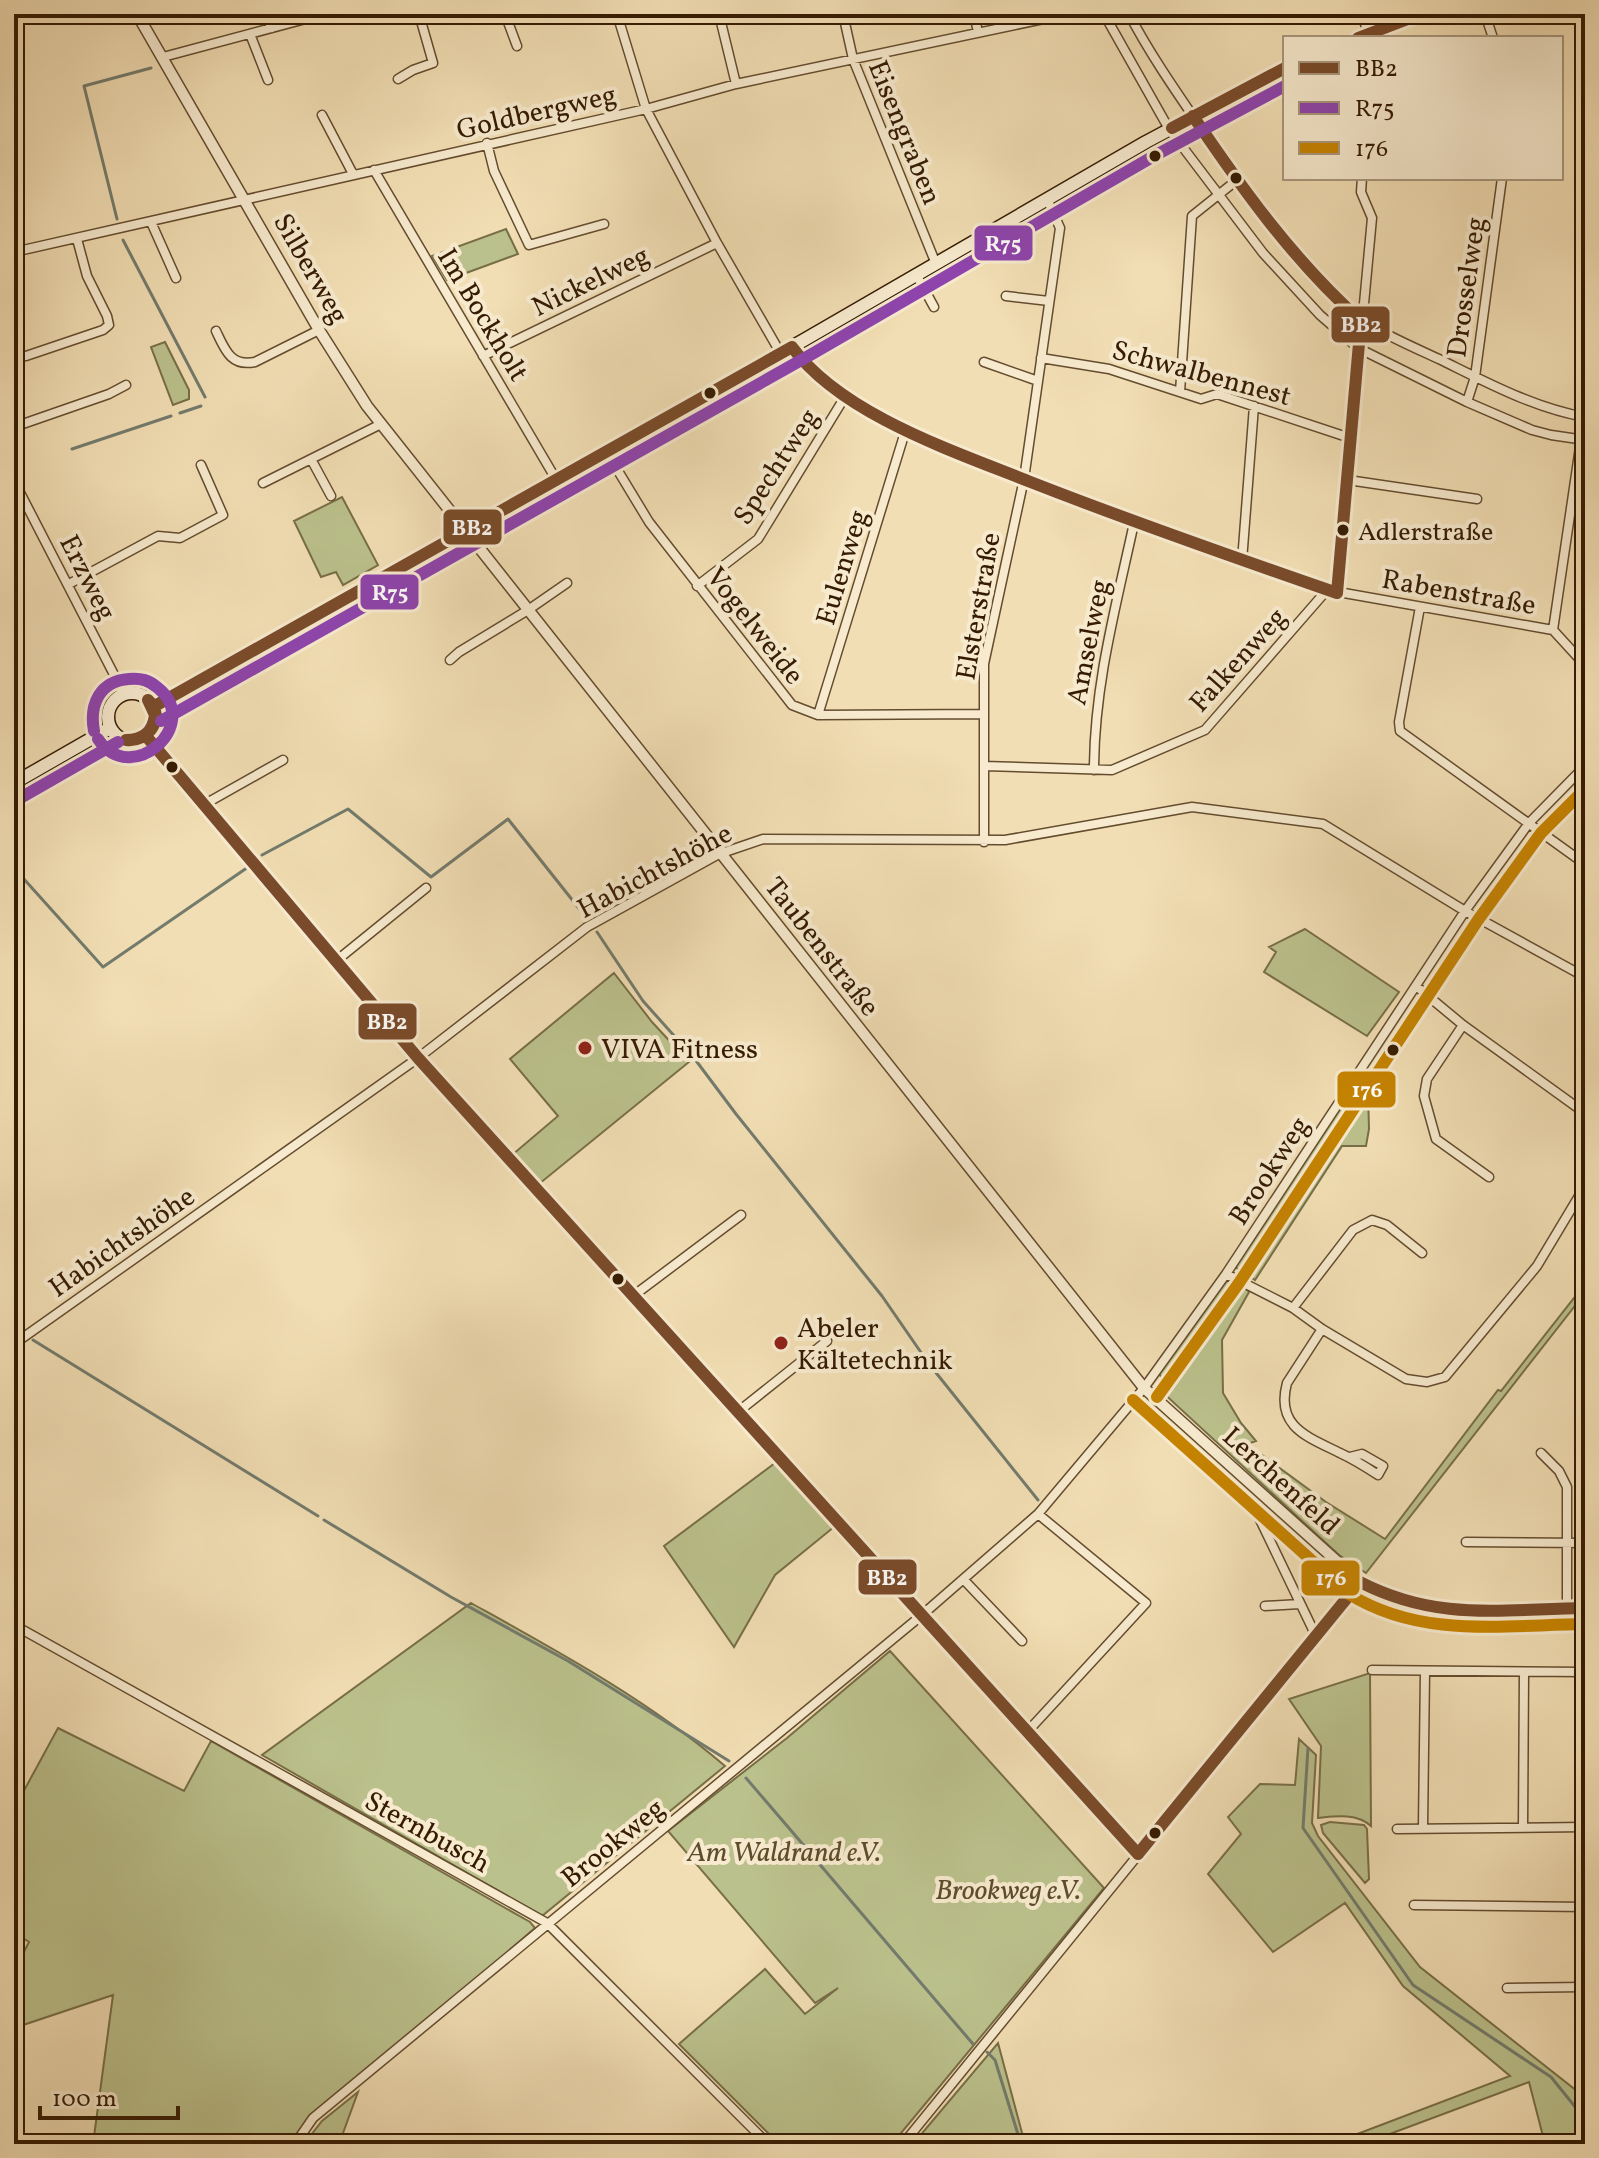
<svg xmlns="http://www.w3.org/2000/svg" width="1599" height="2158" font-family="Vollkorn,serif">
<rect width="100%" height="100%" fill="#f2deb4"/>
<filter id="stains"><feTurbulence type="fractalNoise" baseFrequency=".0025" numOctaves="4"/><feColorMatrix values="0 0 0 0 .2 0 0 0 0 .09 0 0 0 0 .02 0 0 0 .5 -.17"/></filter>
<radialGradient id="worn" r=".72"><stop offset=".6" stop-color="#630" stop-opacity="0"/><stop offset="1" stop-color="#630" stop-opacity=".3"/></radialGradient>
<!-- green -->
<path fill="#bbc18c" stroke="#786e47" stroke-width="2" d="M506,229l12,25 -71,26 -15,-24z
M165,342l24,48v9l-16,6 -22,-58z
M342,497l36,68 -35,20 -7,-13 -15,5 -27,-56z
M1305,929l94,63 -32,44 -103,-64 12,-20 -7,-5z
M614,973l38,49 37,40 -150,122 -27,-29 46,-39 -48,-57z
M1368,1091l1,38 -3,17h-24l-87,134 -23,-15 98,-150z
M1226,1274l15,8 8,10 -27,48 1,53 18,30 15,18 -9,3 79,58 59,37 113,-149 3,1 84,-107v9l-219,280 -27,-18 -179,-165 6,-8 -10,-11z
M775,1463l59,64 -59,48 -41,72 -70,-101z
M471,1603c88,49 177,97 254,163l-183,150 -280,-161z
M890,1651l214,237 -212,256h-113l-100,-100 86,-75 40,45 33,-26 -23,15 -147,-172 119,-93z
M1370,1673l1,153c-14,-13 -35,-10 -53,-8l3,-72 -32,-47z
M58,1728l126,63 27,-50 319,181 5,6 -191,166 -53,50h-198l20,-149 -99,33v-57l15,-29 -15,-10v-123z
M1299,1739l17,16 -4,68 6,13 102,131 162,128 3,5v44h-40l-16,-62 -166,62h-32l179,-68 -107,-90 -58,-83 -72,49 -65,-78 33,-40 -13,-17 32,-33 35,1z
M1330,1822l34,3 3,4 2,50 -4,4 -42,-50 -2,-8z
M998,2043l27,101h-112z
M358,2092l-19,52h-35l18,-23z"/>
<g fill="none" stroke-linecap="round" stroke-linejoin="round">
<!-- stream -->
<path stroke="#737b6d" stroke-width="3" d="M117,219l-33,-133 67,-18
M123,240l82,157
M180,413l21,-7
M72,449l99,-33
M262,855l86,-46 83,68 77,-58 77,97
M14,868l89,99 151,-104
M597,932l46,69 51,57 42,56 146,182 47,68 109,136
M14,1327l10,6
M33,1340l285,176
M324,1520l127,77 117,64 161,100
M1308,1748l-5,80 110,157 138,92 34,42
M746,1778l66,77
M816,1860l157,184
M987,2052l8,8 26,84"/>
<defs>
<path id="minor" d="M264,14l8,14
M505,14l12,32
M617,14l29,95 71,134 64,111
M719,14l17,70
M843,14l10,45 83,205
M974,14l4,18
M1104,14l65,115 94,124 57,62 38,33 109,54 65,28 19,5 34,5
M1129,14c24,46 56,90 85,133 34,49 72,107 116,148 31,30 70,46 109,64 47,23 95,49 146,58
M1363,14l5,23
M1485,14l8,24
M250,34l18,46
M163,57l161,-43
M398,79l15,-9 20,-7 -14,-49
M322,115l31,59
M487,143l7,28 35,74 75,-21
M374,170l183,311
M151,222l25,56
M14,252l632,-143 90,-25 331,-70
M917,276l17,31
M1006,296l43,5
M216,331c9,19 15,36 39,31l64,-32
M792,347l11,15 43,33 59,37 229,91 193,67 226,40
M14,352l4,4h8l77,-26 6,-5 -2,-9 -20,-40 -10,-37
M483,356l234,-113
M1041,358l68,11 92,30 16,-5 133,44
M984,362l54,19
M1180,392l12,-176 45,-36
M1467,402l8,-25 27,-199
M14,427l95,-33 17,-9
M606,451l43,71 143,183 26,10 165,-1
M311,459l20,37
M1348,480l129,19
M14,481l110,213
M263,483l118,-59
M1242,561l12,-155
M69,584l89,-48 22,2 43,-23 -22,-50
M697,586l61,-47 88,-144
M1337,593l35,-375 -11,-26 1,-14
M1420,607l-21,115 1,9 185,133
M1553,630l32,-217
M1553,630l32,35
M450,660l9,-8 69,-42 39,-27
M818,715l87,-283
M146,736l272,322 720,796
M984,766l128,4 93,-40 122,-140
M1094,770c0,-84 22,-164 40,-247
M205,804l78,-44
M984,842v-178l40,-185 36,-251 -13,-29
M336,961l90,-73
M1416,986l47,39 122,88
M1463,1025l-36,54 -3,17 12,43 53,38
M1226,1274l67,34 29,21 84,50 21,3 18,-5 92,-111 48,-80
M633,1296l108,-81
M1293,1308l60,-78 19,-10 15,5 35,28
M1322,1329l-35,54c-12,44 21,54 53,70 13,6 26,14 38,22l5,-9 -21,-12 -12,3
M14,1344l404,-286 169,-131 132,-73 44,-15 242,1 187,-33 131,17 142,87 120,66
M1585,1367v1
M739,1411l88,-70
M1541,1453l18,18 8,16v121
M1252,1503l64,133
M1466,1542l119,1
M964,1580l58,61
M1265,1606l35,-2
M14,1625l533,298 221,221
M1372,1670l213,2
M1028,1731l118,-128 -108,-89
M1423,1827l2,-156
M1523,1827l1,-155
M1397,1829l188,-2
M1414,1905l171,2
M1507,1988l78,-1
M295,2144l18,-26 609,-503 116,-101 106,-126 82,-114 239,-363 64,-88 56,-57
M903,2144l457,-562"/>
<path id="tertiary" d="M137,14l182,316 48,76 777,982 216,194c14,7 29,16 45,20 57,16 121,6 180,6"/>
<path id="secondary" d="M1358,38l63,-24
M108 717a24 24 0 1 1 48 0a24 24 0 1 1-48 0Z
M153,707l651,-367 342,-198 139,-74
M14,783l96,-55"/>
</defs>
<!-- minor casing -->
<use href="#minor" stroke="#644c2e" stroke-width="11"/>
<!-- tertiary casing -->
<use href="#tertiary" stroke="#644c2e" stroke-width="13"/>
<!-- secondary casing -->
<use href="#secondary" stroke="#351b02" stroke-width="15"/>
<!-- minor -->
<use href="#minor" stroke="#f7eace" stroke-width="8"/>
<!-- tertiary -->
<use href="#tertiary" stroke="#f7eace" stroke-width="10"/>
<!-- secondary -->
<use href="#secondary" stroke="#f7eace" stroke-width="12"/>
<defs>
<path id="bus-1" d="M1358,38l63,-24
M1193,116c50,74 101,145 168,205l-24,272
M1172,128l113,-60
M792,347c49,67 161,104 236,134 102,40 205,76 309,112
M153,707l639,-360
M146,736l272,322 720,796
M126,740c22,3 41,-23 22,-40
M126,740c17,0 27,-8 29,-25l-7,-15
M1360,1582c78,40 141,27 225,26
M1138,1854l222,-272"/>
<path id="bus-2" d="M161,721l651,-367 342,-198 131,-70
M94,731c-5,-27 6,-50 35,-52 12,-1 20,1 29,9 45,36 -27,101 -60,51
M22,797l96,-55"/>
<path id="bus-3" d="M1157,1397l82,-114 239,-363 63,-87 44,-44
M1133,1400l216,194c72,45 156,31 236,30"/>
</defs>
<!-- bus-1 casing -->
<use href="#bus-1" stroke="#f7eace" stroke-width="18"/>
<!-- bus-2 casing -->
<use href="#bus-2" stroke="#f7eace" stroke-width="18"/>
<!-- bus-3 casing -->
<use href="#bus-3" stroke="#f7eace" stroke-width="18"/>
<!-- bus-1 -->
<use href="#bus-1" stroke="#7a4b2a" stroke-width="12"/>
<!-- bus-2 -->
<use href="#bus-2" stroke="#8e44ad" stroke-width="12"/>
<!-- bus-3 -->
<use href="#bus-3" stroke="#c68300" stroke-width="12"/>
</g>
<!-- markers -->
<g fill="#351b02" stroke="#f7eace" stroke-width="3">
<circle cx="1155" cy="156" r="7"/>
<circle cx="1236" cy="178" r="7"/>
<circle cx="710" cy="393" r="7"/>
<circle cx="1343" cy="530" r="7"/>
<circle cx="172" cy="767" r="7"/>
<circle cx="1393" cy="1050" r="7"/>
<circle cx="618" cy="1279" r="7"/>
<circle cx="1155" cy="1833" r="7"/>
</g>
<g fill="#8f2418" stroke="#f7eace" stroke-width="3">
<circle cx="585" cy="1048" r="8"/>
<circle cx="781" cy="1343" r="8"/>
</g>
<g text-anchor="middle" stroke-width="8" stroke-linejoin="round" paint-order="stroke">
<!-- bus labels -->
<g font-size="26" fill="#351b02" stroke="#f7eace" text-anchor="start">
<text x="1358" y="540">Adlerstraße</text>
</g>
<!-- street labels -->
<g font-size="28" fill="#351b02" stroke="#f7eace">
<text transform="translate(536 111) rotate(-13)" y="10">Goldbergweg</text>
<text transform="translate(906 132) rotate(68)" y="10">Eisengraben</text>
<text transform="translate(312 268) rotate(60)" y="10">Silberweg</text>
<text transform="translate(590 280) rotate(-26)" y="10">Nickelweg</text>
<text transform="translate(1465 287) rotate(-82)" y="10">Drosselweg</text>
<text transform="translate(484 314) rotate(59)" y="10">Im Bockholt</text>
<text transform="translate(1202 372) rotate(15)" y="10">Schwalbennest</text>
<text transform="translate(775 466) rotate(-57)" y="10">Spechtweg</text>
<text transform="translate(841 567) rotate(-73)" y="10">Eulenweg</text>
<text transform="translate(89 577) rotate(63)" y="10">Erzweg</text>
<text transform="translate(1459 591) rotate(10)" y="10">Rabenstraße</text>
<text transform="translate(977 606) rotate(-80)" y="10">Elsterstraße</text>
<text transform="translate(756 625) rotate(52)" y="10">Vogelweide</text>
<text transform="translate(1087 642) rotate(-79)" y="10">Amselweg</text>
<text transform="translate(1237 659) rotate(-48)" y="10">Falkenweg</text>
<text transform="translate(654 870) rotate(-28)" y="10">Habichtshöhe</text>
<text transform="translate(823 946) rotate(52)" y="10">Taubenstraße</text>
<text transform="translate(1268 1170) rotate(-57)" y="10">Brookweg</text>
<text transform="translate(121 1241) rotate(-35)" y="10">Habichtshöhe</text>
<text transform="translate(1282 1480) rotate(42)" y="10">Lerchenfeld</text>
<text transform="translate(428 1831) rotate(29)" y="10">Sternbusch</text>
<text transform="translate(612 1842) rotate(-39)" y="10">Brookweg</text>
</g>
<!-- poi labels -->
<g font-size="28" fill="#351b02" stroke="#f7eace" text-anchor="start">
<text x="601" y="1058">VIVA Fitness</text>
<text x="797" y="1337">Abeler<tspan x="797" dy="32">Kältetechnik</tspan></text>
</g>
<!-- park labels -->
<g font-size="28" font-style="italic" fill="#5d4d2b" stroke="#f7eace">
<text x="784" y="1861">Am Waldrand e.V.</text>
<text x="1008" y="1899">Brookweg e.V.</text>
</g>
</g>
<g stroke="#f7eace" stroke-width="3">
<rect x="973" y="224" width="61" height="38" rx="8" fill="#8e44ad"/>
<rect x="1330" y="305" width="61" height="39" rx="8" fill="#7a4b2a"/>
<rect x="442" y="508" width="61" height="38" rx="8" fill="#7a4b2a"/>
<rect x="359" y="573" width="61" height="38" rx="8" fill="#8e44ad"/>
<rect x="357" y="1002" width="61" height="39" rx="8" fill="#7a4b2a"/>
<rect x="1336" y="1070" width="61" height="39" rx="8" fill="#c68300"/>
<rect x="857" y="1558" width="61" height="38" rx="8" fill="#7a4b2a"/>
<rect x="1300" y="1559" width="61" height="38" rx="8" fill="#c68300"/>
</g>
<g font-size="22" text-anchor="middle" font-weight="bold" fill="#fff">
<text x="1003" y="251">R75</text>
<text x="1361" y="332">BB2</text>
<text x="472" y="535">BB2</text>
<text x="390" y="600">R75</text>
<text x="387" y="1029">BB2</text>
<text x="1367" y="1097">176</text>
<text x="887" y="1585">BB2</text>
<text x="1331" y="1585">176</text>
</g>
<!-- margin -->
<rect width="1599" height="2158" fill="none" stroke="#f2deb4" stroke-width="48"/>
<rect x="16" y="16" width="1567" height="2126" fill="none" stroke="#351b02" stroke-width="4"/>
<rect x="24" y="24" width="1551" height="2110" fill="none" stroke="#351b02" stroke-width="2"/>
<!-- legend -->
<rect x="1283" y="36" width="280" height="144" fill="#f7eace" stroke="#a9977c" stroke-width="2"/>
<rect x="1299" y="62" width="40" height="12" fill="#7a4b2a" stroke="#a9977c" stroke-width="2"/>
<text x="1355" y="76" font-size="24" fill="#351b02">BB2</text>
<rect x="1299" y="102" width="40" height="12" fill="#8e44ad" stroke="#a9977c" stroke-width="2"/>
<text x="1355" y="116" font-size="24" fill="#351b02">R75</text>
<rect x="1299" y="142" width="40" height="12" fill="#c68300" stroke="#a9977c" stroke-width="2"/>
<text x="1355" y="156" font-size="24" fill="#351b02">176</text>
<!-- scale -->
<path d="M40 2106v12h138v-12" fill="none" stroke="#351b02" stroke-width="4"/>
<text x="52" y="2106" font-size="24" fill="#351b02" stroke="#f7eace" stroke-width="6" paint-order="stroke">100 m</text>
<rect width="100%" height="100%" filter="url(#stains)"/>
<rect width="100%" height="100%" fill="url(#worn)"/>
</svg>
